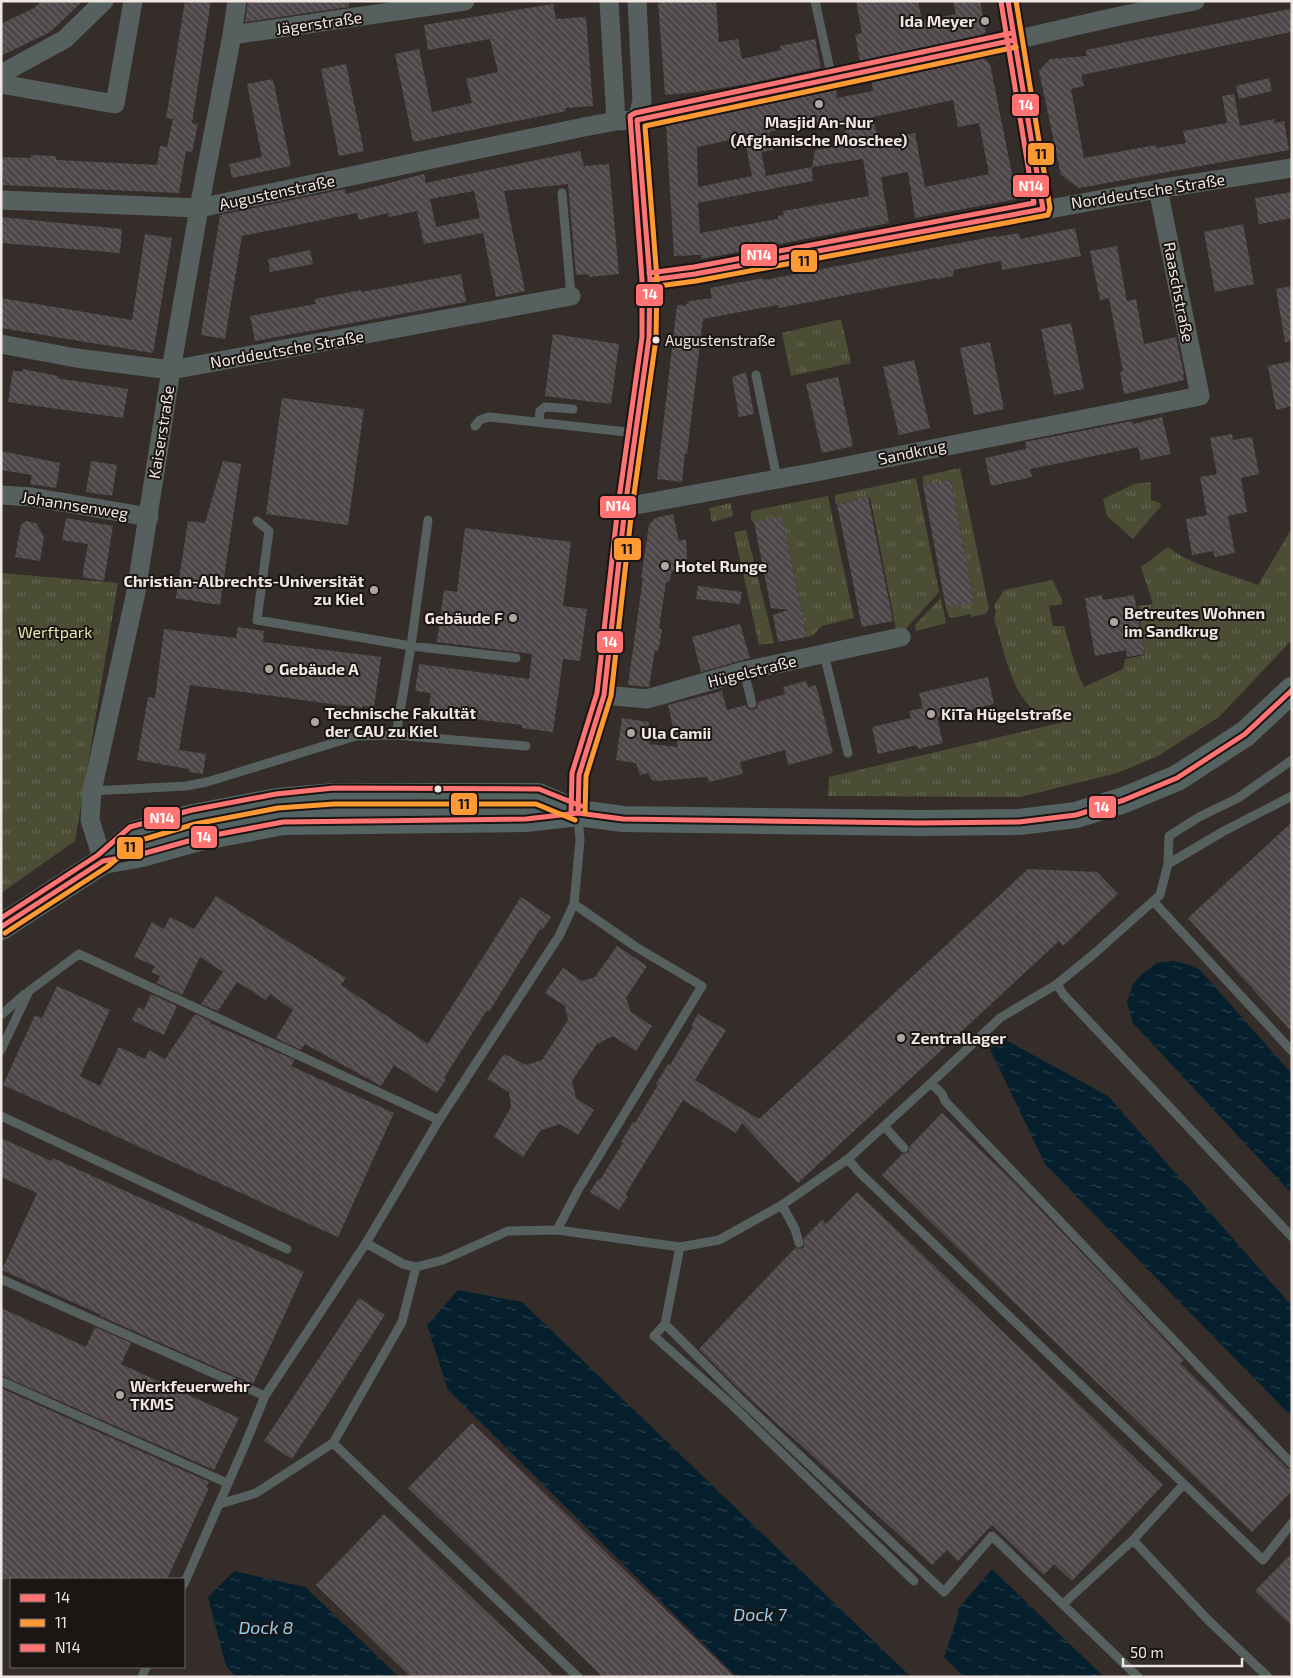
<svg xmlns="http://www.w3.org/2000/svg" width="1293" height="1678" font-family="'Exo 2',sans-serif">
<defs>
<pattern id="grass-tufts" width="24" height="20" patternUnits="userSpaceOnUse" patternTransform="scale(1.25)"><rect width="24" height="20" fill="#4b4e35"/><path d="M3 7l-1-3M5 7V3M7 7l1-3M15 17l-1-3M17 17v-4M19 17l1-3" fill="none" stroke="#656852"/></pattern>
<pattern id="water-ripples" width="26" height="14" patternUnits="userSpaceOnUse" patternTransform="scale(1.25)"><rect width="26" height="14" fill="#051f2d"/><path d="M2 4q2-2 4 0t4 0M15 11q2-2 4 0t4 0" fill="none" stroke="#2a404b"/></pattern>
<pattern id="building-back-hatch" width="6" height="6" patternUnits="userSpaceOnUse" patternTransform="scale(1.25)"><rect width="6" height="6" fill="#4e474a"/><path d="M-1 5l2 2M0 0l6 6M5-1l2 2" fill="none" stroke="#686264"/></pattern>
</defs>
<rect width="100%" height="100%" fill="#352d2a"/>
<!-- grass -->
<path fill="url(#grass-tufts)" d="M841,319l10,44 -60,13 -9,-43z
M960,468l29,140 -3,6 -15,3 -1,-3 -16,4 -5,-1 -3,-9 28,-6 -23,-122 -28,5v-9z
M916,478l23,114 -37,41 -5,1 -27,-137 -35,7v-9z
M1151,482v18l9,3 1,3 -28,33 -26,-23 -4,-17 31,-15z
M828,496l26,122 -32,8 -9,9 -6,2 -25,-120 -28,5 -3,-1v-10z
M731,503l2,13 -21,6 -3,-14z
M1292,528v112l-73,77 -61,39 -41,17 -97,24 -192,-1 1,-19 235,-55c-10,-4 -22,-7 -32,-14 -22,-18 -29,-64 -38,-89l2,-8 -2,-5 10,-16 48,-10 10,19v5l-13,2 4,20h11l13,45 7,16 39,-18 2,-10 20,-4 -7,-49 15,-2 -12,-37 27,-20c28,21 58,25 90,38z
M746,530l28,113 -15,2 -25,-113z
M1,573l117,10 -43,258 -74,52z
M941,598l5,25 -30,8 -1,-6z"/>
<!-- water -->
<path fill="url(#water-ripples)" d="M1173,961l14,3 13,6 92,104v120l-159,-171 -6,-21 6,-18 9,-10 15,-11z
M1002,1038l106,58 184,210v111l-247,-253 -55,-115z
M458,1290l64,12 389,375h-174l-289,-287 -21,-65z
M992,1569l112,108h-140l-20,-20 15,-45 -2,-2z
M234,1571l71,16 94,90h-163l-10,-11 -18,-69z"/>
<!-- building -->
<path fill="url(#building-back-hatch)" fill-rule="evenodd" d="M41,1h42l-33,31 -49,24v-32l33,-16z
M185,1h26l-19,122 6,1 -6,28 -6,-1 -7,42 -176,-8 -2,-28 30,1v-3l25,1v4l101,5 3,-19 7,1 6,-28 -7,-1z
M248,1h100l1,6 -104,15z
M658,1h58l3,41 19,-3 4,20 39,-9 -1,-4 35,-7 6,29 -74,16 -50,8 -32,3z
M856,1h62l4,20 34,-7 -3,-13h27l6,30 -3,4 -123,26 -5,-26 7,-2z
M553,4l3,15 30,-2 7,89 -28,2 1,3 -153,31 -18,-88 24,-5 13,63 40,-9 -6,-24 32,-7 -8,-33 -62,11 -4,-25z
M1290,9l2,23 -211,43 3,11 -13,3 13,69 72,-13 1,3 29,-5 -3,-12 44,-8 -5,-27 12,-2 6,32 34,-7 1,4 9,-2 5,29 -210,38 -18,-13 -22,-104 11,-12 37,-3 -1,-6z
M983,58l7,6 27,135 -102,19 -7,-46 -27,5 8,46 -188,36v-4l-27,1 -8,-131 170,-35 1,8 36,-7 -1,-9zM953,100l5,27 21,-4 10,51 -64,13 -10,-54 -37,7 -5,-23zM843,121l5,24 -33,5 -3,17 -46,9 -5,-24 12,-2 -4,-18 43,-9v3zM744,137l8,39 -54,11 -1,-40zM863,159l6,37 -86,15 1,4 -6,1v3l-78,14 -2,-30 115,-22 -1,-14z
M346,64l18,87 -25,5 -18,-87z
M1269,78l3,13 -33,8 -3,-13z
M273,79l18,87 -59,12 -3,-14 33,-7 -15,-73z
M580,151l4,15 25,-2 10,110 -30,3v-3l-13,1 -8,-91 -64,7 21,100 -29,6 -13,-64 -59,11 -7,-33 -28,6 -1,-4 -29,7 -2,-7 -115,23 -17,103 -24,-4 19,-120 125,-26 1,5 78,-20 2,9zM474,191l6,27 -44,9 -6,-28z
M1292,192v26l-33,6 -4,-26z
M1,217l121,12 -2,24 -119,-10z
M1243,224l11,60 -39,8 -11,-60z
M1075,228l6,28 -79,14 -1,-9 -48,9 1,6 -18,3v-1l-157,30 -1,-3 -75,14 -16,135 -2,-1 -3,29 -25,-3 20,-174 8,1 4,-5 23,-3 -2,-10 53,-10 1,2 232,-44v1l23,-4 1,6z
M145,234l27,4 -19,115 -152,-25v-30l131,22z
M1117,246l10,55 9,-2 8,45 32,-7 8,37h-1l1,6 -60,14 -4,-22 3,-1 -14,-73 -9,2 -10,-49z
M310,250l3,14 -43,8 -2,-13z
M461,274l5,28 -211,39 -5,-25 66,-12 -1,-5 46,-9v2z
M1292,286v55l-7,1 -9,-53z
M1071,323l13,66 -30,6 -13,-66z
M553,334l66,10 -8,60 -66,-8z
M990,342l14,67 -30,6 -14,-67z
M914,360l16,68 -31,7 -16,-68z
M1292,361v45l-16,4 -8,-44z
M23,369l35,7v2l4,1 66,10 -5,29 -115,-16 5,-32 9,2z
M746,372l8,42 -15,3 -7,-40z
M838,377l15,69 -31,7 -16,-69z
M282,398l82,11 -16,116 -82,-11z
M1162,417l9,37 -30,6 -3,-13 -108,22 2,8 -41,9 -6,-28 41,-9 -1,-7 107,-21 1,3z
M1232,434l1,6 19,-3 7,37 -18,4 6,34 -19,4 7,37 -20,4 -2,-6 -21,4 -6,-36 21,-4 -7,-38 17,-3 -7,-36z
M1,451l59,12 -4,25 -26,-4 2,-9 -31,-5z
M91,461l26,4 -5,31 -26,-4z
M223,461l18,3 -21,141 -44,-7 12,-77 17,2z
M951,480l23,123 -28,5 -23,-123z
M868,497l25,124 -31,6 -25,-123z
M673,514l6,27 7,-2 1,17 -3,17 -12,-2 -3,11h-3l-7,47h3l-2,13 -2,9 -3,-1 -6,37 -21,-2 15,-107h-2l8,-53 6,-7z
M782,516l25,121 -29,5 -5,-27 15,-5 -17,-2 -17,-86z
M66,518l47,8 -9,55 -22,-4 6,-33 -26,-4z
M26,521l10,2 8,13 -4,25 -25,-4 6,-32z
M465,528l106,14 -8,64 24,3 -7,52 -17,-2 -10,73 -31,-4v-3l-94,-12 3,-20 -16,-2 4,-27 110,15 3,-25 -95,-12 7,-52 13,2z
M698,586l44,6 -2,12 -44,-5z
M1102,595l1,5 31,-5 11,59 -18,3 -1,-7 -31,6 -10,-58z
M740,624l10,34 -49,14 -9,-35z
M238,627l26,4 -1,11 118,15 -7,50 -12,-1v2l-172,-23 -11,65 27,4 -3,20 -14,-2v-3l-52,-9 11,-63 7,1 9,-69 72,9z
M988,677l6,27 -57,14 6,25 -25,6 -1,-4 -39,9 -6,-27 39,-9 -2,-7 14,-3 -4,-15z
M806,681l2,6 8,-2 17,68 -45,12 -3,-15 -45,12 3,12 -34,8 -2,-5 -51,4 -4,-1 -4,-7 -8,2 -4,-12 -20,-3 6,-42 27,4 -2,14 3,1 -1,7 29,3 -10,-42 54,-14 5,19 19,-5 2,4 5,1 4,-2 1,-6 27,-8 -2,-7z
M1292,822v210l-104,-114z
M1028,869l69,3 21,22 -55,52 -4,-5 -261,242 -56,-60 -6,10 -53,-33 -58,95 3,1 -9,14 -29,-18 8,-13 2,1 23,-37 -2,-1 12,-20 2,1 23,-38 -2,-1 12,-20 2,1 23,-38 -2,-1 7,-12 28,16 -31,50 64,39z
M216,896l130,82 -5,7 87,59 93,-147 30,20 -9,13 -2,-1 -51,83 -2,-2 -43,68 2,1 -9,14 -43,-28 -13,21 -76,-42 -4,6 -25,-12 17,-28 -23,-16 -4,6 -29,-18 -19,29 -17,-7 22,-32 -23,-15 -18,38 -25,-12 3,-7 -9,-4 4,-6 -21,-9 18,-35 12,7 6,-12 24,12z
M617,946l30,20 -21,32 5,14 21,14 -16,25 -23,-15 -16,8 -25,37 4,17 18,12 -16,25 -18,-11 -19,6 -18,27 -29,-20 17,-30 -2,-15 -22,-13 17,-25 22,11 16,-5 26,-40 -3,-14 -20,-13 18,-25 19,13 13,-4z
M57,986l53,24 -30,66 20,10 19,-39 26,12 4,-9 16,9 30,-45 16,8 -1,1 85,37 -4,6 103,47 -56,124 -335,-152 32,-70 7,3z
M151,994l26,12 -13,29 -32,-15 6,-13 6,3z
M942,1113l70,67 172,180 -4,3 107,105 5,2v21l-40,41 -370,-357 20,-21 7,-2 1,-6z
M1,1138l50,23 2,-3 251,114 -51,112 -153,-68 1,-1 -99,-45 35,-77 -36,-16z
M857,1192l306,293 -91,96 -18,-17 -10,11 -52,-50 -34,36 -11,-11 -15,15 -195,-178 -38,-38 96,-101 5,1 4,-2v-9l18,-18 4,4z
M359,1298l26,17 -93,144 -28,-18z
M1,1308l85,39 9,-20 36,16 -10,21 118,54 -25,52 -213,-95z
M1,1388l208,94 -3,5 3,1 -42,91h-166z
M472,1423l263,254h-132l-195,-189z
M384,1514l171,163h-144l-95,-92z
M1292,1553v73l-37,-35z"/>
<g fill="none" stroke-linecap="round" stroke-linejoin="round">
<!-- service -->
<path stroke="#56605f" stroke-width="9" d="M815,1l17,78
M562,193l9,103
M756,375l21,104
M539,422l1,-11 5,-4 28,2
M475,426l5,-6 9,-3 147,16
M257,521l12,10 -12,89 154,26 105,12
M824,654l24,99
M744,671l8,33
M396,735l15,-89 17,-126
M92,791l94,-5 21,-4 149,-46 40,-1 130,11
M1168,864l1,-28 30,-19 39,-19 54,-38
M1153,901l139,150
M1057,984l6,10 229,243
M1,1015l24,-21
M1,1050l28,-59 50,-37 360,166
M931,1083l11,11 3,7 347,363
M1,1116l286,133
M884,1126l20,22
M848,1159l10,12 405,389 29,-37
M782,1205l13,24 4,14
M557,1230l21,-40 124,-204 -66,-39 -62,-43
M366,1243l37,21 13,3 27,-7 65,-29 49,-1 123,17 39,-7 63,-35 66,-46 83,-76 69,-65 57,-34 38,-31 65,-58 8,-31 56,-33 68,-35
M680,1247l-15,77 74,74 205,194 48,-56 146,141
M1,1279l264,117
M665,1324l-11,12 78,69 182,176
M1,1381l226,102
M333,1443l245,234
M220,1504l36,-11 77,-50 69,-121 14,-55
M1133,1540l75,80 60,57
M184,1584l60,-137 21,-51 101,-153 73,-123 120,-184 15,-32 6,-64 -2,-24
M1063,1604l70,-64 51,-56
M142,1677l4,-10"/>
<!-- minor -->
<path stroke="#56605f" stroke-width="19" d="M609,1l7,120
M1008,1l35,208
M232,35l233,-34
M1,74l64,-35 39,-38
M1,84l114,20 18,-103
M1,200l198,8 385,-81 32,-6 21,-1c119,-25 237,-50 355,-75 68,-15 135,-32 203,-44
M650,280l45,-6 463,-85 134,-21
M1,344l75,14 95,12 400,-74
M1,495l31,2 117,20
M625,507l191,-35 384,-76 -42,-207
M604,695l43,4 97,-28 157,-34
M578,813l1,-38 25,-80 21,-188 24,-169 1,-58 -13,-160 5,-19 -5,-100
M103,861l-13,-41 2,-29 44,-199 35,-222 28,-162 33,-173 5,-34"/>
<!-- secondary -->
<path stroke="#546361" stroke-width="26" d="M103,861l39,-7 57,-16 84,-16 243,-3 52,-6 45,6 296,4 100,-1 57,-7 48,-15 53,-22 68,-44 47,-44
M1,927l102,-66 31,-27 59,-17 84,-16 57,-5h204l40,17"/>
<defs>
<path id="bus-1" d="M1008,1l35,208
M637,120l377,-80
M650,280l45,-6 348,-65
M578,813l1,-38 25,-80 21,-188 24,-169 1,-58 -13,-160
M1,927l102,-66 39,-7 57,-16 84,-16 243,-3 52,-6 45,6 296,4 100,-1 57,-7 48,-15 53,-22 68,-44 47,-44"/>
<path id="bus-2" d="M651,287l45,-6 352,-66 2,-7 -34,-207
M585,813l1,-37 25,-80 21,-188 24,-169 1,-60 -12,-153 371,-79
M5,933l102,-66 31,-26 57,-17 83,-16 56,-4h202l39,16"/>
<path id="bus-3" d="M649,273l45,-6 340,-64 -33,-201
M571,813l1,-40 25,-80 21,-187 24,-169v-57l-12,-164 5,-3 377,-80
M1,918l97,-63 32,-28 62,-17 84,-16 58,-6 205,1 42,17"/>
</defs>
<!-- bus-1 casing -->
<use href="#bus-1" stroke="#1b1513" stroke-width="9"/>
<!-- bus-2 casing -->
<use href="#bus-2" stroke="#1b1513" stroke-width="9"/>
<!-- bus-3 casing -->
<use href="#bus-3" stroke="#1b1513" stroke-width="9"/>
<!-- bus-1 -->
<use href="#bus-1" stroke="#ff7373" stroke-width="5"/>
<!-- bus-2 -->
<use href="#bus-2" stroke="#f93" stroke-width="5"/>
<!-- bus-3 -->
<use href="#bus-3" stroke="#ff7373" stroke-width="5"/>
</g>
<!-- markers -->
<g fill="#afa6a2" stroke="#1b1513" stroke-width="2">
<circle cx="985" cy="21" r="5"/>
<circle cx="819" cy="104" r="5"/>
<circle cx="665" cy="566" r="5"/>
<circle cx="374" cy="590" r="5"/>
<circle cx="513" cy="618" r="5"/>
<circle cx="1114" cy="622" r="5"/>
<circle cx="269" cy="669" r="5"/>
<circle cx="931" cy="714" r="5"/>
<circle cx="315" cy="722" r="5"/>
<circle cx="631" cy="733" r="5"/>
<circle cx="901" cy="1038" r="5"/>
<circle cx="120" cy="1395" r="5"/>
</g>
<g fill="#f0e7e3" stroke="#1b1513" stroke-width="2">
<circle cx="656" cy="340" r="4.5"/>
<circle cx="438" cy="789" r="4.5"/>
</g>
<g text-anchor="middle" stroke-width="4" stroke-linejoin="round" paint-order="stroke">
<!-- bus labels -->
<g font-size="15" fill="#f0e7e3" stroke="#1b1513" text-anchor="start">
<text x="665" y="346">Augustenstraße</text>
</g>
<!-- poi labels -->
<g font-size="16" font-weight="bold" fill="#f0e7e3" stroke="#1b1513" text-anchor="start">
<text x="975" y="27" text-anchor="end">Ida Meyer</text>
<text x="819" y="128" text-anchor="middle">Masjid An-Nur<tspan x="819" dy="18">(Afghanische Moschee)</tspan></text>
<text x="675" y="572">Hotel Runge</text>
<text x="364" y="587" text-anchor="end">Christian-Albrechts-Universität<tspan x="364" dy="18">zu Kiel</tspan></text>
<text x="1124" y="619">Betreutes Wohnen<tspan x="1124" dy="18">im Sandkrug</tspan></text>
<text x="503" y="624" text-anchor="end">Gebäude F</text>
<text x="279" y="675">Gebäude A</text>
<text x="325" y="719">Technische Fakultät<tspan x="325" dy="18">der CAU zu Kiel</tspan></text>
<text x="941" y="720">KiTa Hügelstraße</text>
<text x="641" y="739">Ula Camii</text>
<text x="911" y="1044">Zentrallager</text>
<text x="130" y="1392">Werkfeuerwehr<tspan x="130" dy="18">TKMS</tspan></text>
</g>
<!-- street labels -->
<g font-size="16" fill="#f0e7e3" stroke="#1b1513">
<text transform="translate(319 23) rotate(-8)" y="6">Jägerstraße</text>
<text transform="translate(1148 191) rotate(-9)" y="6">Norddeutsche Straße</text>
<text transform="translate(277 192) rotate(-12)" y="6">Augustenstraße</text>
<text transform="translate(1179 292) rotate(79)" y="6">Raaschstraße</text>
<text transform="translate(287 349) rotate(-10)" y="6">Norddeutsche Straße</text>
<text transform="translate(161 432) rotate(-81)" y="6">Kaiserstraße</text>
<text transform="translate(912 452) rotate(-12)" y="6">Sandkrug</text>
<text transform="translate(75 505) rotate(9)" y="6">Johannsenweg</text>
<text transform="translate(752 671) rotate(-14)" y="6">Hügelstraße</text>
</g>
<!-- park labels -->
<g font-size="16" fill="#dce7ad" stroke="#1b1513">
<text x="55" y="638">Werftpark</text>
</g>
<!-- water labels -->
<g font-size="18" font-style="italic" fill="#93ccee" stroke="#1b1513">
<text x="760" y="1621">Dock 7</text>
<text x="266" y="1634">Dock 8</text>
</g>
</g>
<g stroke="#1b1513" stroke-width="2">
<rect x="1011" y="93" width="29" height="24" rx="5" fill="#ff7373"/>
<rect x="1027" y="142" width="28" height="24" rx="5" fill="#f93"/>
<rect x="1012" y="174" width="38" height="24" rx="5" fill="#ff7373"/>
<rect x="740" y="243" width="38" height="24" rx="5" fill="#ff7373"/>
<rect x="790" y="249" width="28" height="24" rx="5" fill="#f93"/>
<rect x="635" y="283" width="29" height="24" rx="5" fill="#ff7373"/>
<rect x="599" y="495" width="38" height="24" rx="5" fill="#ff7373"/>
<rect x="613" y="537" width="29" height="24" rx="5" fill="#f93"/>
<rect x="596" y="630" width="28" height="24" rx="5" fill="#ff7373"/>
<rect x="450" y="792" width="28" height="24" rx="5" fill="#f93"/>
<rect x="1088" y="795" width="29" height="24" rx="5" fill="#ff7373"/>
<rect x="143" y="806" width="38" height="24" rx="5" fill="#ff7373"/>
<rect x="190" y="825" width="28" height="24" rx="5" fill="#ff7373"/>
<rect x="116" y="836" width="28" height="24" rx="5" fill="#f93"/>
</g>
<g font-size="14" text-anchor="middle" font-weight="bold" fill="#fff">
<text x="1026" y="110">14</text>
<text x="1031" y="191">N14</text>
<text x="759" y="260">N14</text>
<text x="650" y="299">14</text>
<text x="618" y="511">N14</text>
<text x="610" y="647">14</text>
<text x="1102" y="812">14</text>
<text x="162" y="823">N14</text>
<text x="204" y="842">14</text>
</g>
<g font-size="14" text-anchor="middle" font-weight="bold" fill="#111">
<text x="1041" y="159">11</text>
<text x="804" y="266">11</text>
<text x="627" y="554">11</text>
<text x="464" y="809">11</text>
<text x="130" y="852">11</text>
</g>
<!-- border -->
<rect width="1293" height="1678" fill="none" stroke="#f0e7e3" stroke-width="5"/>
<!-- legend -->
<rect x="10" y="1578" width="175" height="90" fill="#1b1513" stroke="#706966"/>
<rect x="20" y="1594" width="25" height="8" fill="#ff7373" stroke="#706966"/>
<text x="55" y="1603" font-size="15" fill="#f0e7e3">14</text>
<rect x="20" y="1619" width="25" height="8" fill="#ff9933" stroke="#706966"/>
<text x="55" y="1628" font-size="15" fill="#f0e7e3">11</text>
<rect x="20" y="1644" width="25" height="8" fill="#ff7373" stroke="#706966"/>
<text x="55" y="1653" font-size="15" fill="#f0e7e3">N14</text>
<!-- scale -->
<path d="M1123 1658v8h119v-8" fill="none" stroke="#f0e7e3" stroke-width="2.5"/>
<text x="1130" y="1658" font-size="15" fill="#f0e7e3" stroke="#1b1513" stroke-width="4" paint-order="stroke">50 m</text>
</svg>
